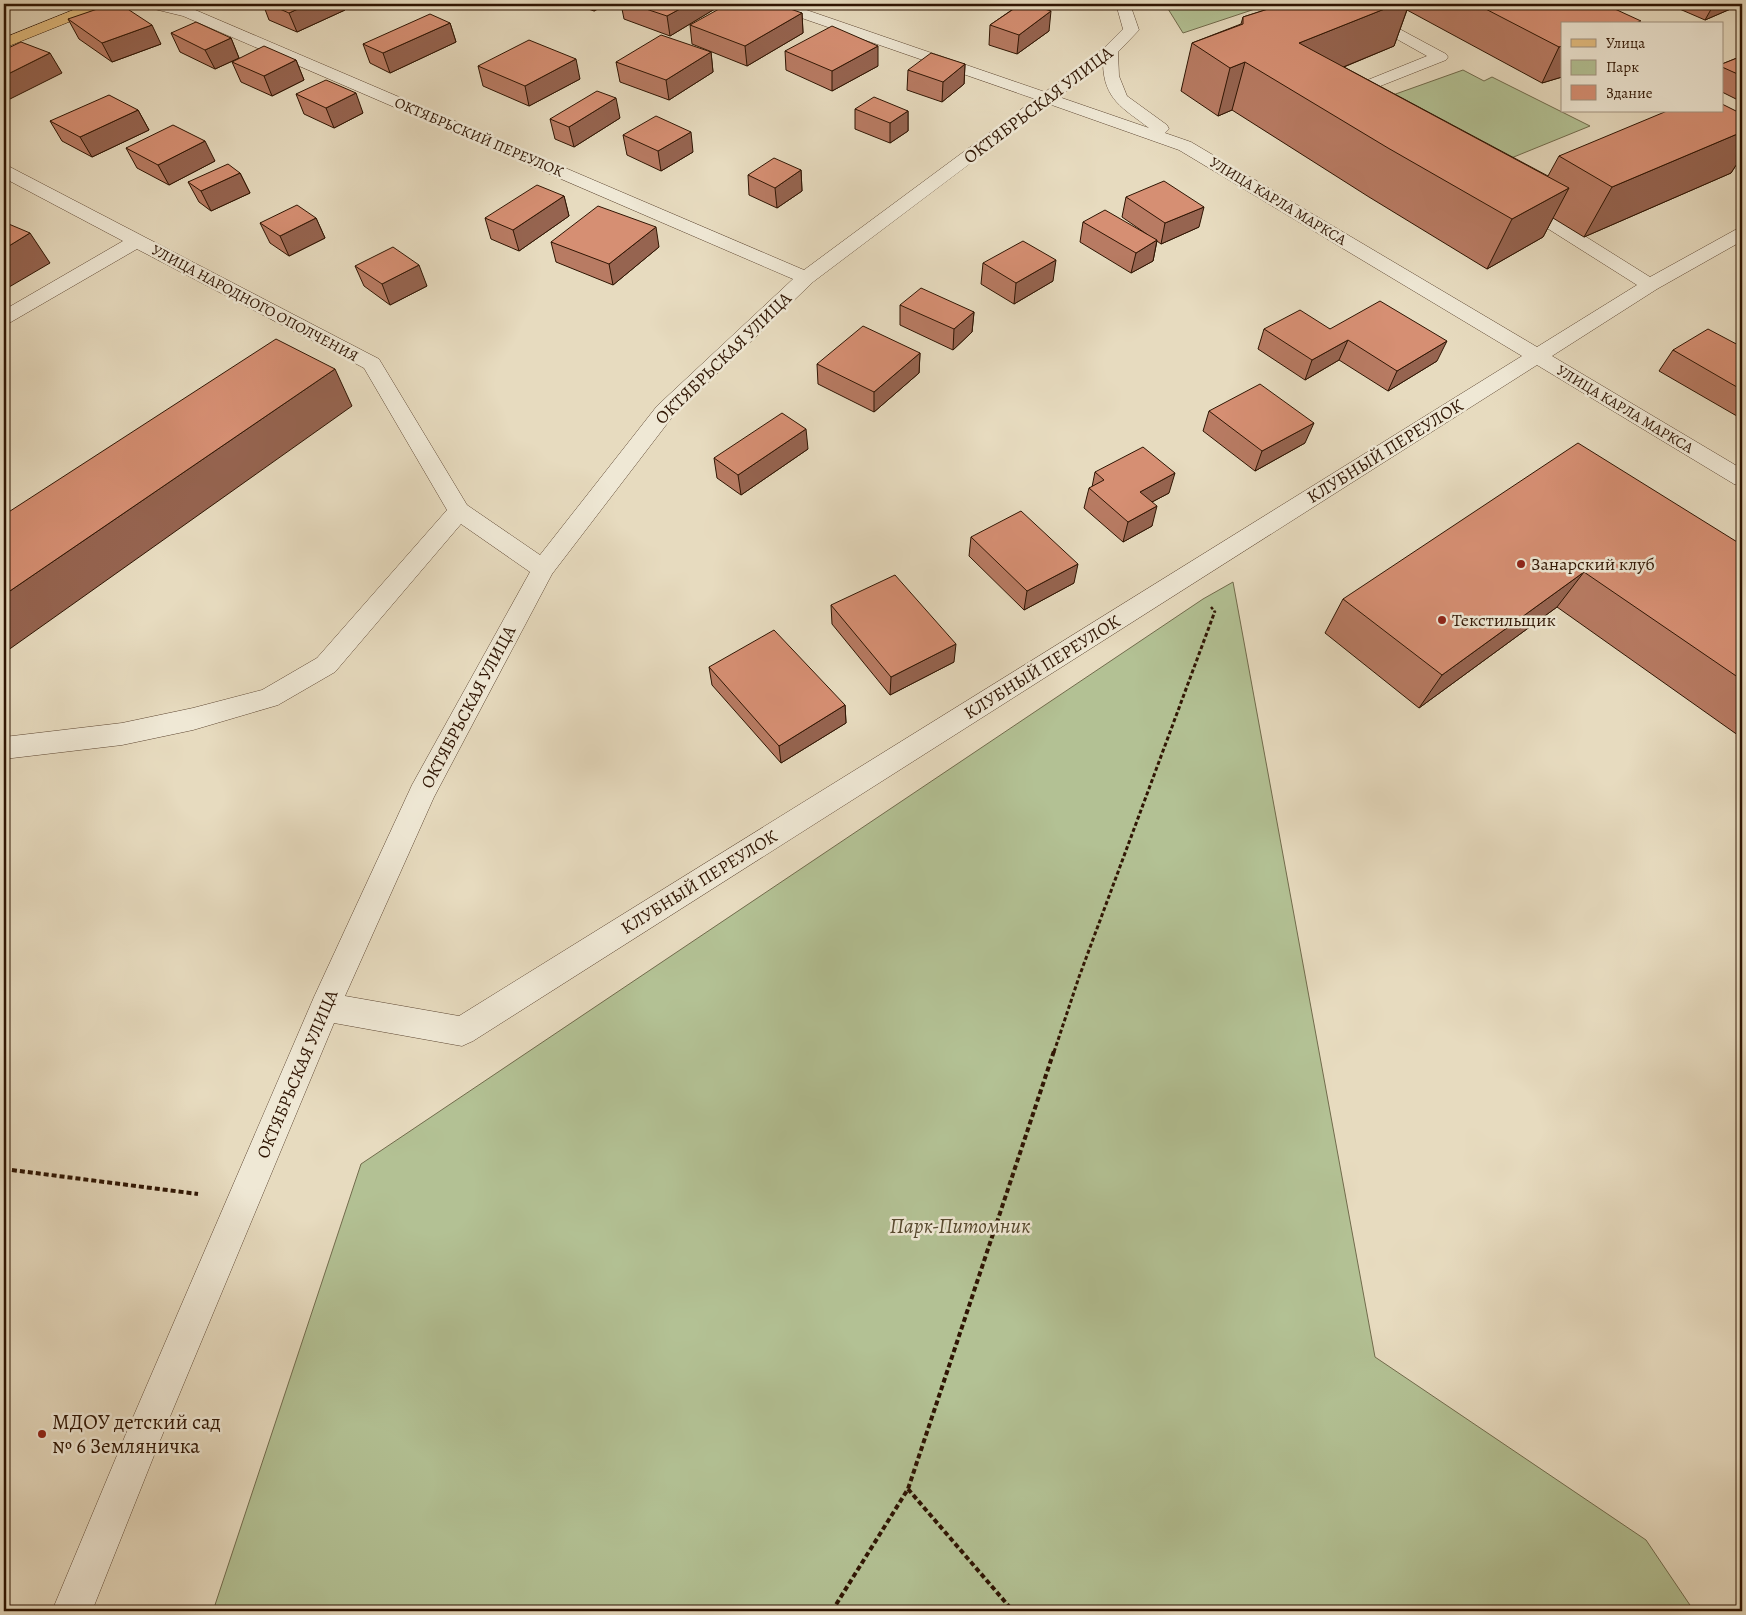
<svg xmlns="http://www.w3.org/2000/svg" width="1746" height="1615" font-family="Alegreya,serif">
<rect width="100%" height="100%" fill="#e7dbbf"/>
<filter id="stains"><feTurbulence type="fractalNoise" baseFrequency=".004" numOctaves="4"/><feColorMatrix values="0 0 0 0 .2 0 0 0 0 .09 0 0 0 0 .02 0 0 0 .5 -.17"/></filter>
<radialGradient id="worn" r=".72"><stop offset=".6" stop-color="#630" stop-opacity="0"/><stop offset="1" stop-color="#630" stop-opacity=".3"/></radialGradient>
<!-- green -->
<path fill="#b3c194" stroke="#716b4c" d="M1165,4h132l-21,12 -15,-9 -78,26z
M1463,70l21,11 8,-4 98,49 -91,37 -123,-62z
M1233,582l142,775 271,183 48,71h-1481l148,-447 842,-565z"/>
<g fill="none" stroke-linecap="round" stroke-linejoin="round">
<defs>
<path id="minor" d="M144,4h27l22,5 611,261 231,-171 -265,-92 -2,-3h21l256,88 59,-44 19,-19 -7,-25h14l9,26 -21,22 1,24 8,20 40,29 2,4 -4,4 26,9 346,205 100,-62 -125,-79 -3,-4 3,-4 6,-1 6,1 126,79 85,-47 7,-2v13l-85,48 -105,67 190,113v18l-8,-3 -197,-119 -1064,676 -11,5 -128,-23 -175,420 -67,168h-40l76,-182 186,-432 98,-212 118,-213 -69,-48 -126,148 -57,33 -85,25 -71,15 -118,14v-22l118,-14 71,-15 69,-18 55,-32 130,-148 -83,-142 -227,-119 -126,73 -7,2v-14l119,-69 -119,-63v-12l6,1 369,192 88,146 73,50 117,-149 136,-127 -610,-263 -37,-9zM1103,64c1,36 20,44 46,64l-90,-31zM1049,104l130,46 343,206 -1063,660 -114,-20 89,-199 118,-223 121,-158 140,-134z
M1366,11l80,43 2,3 -2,3 -101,40h-12l-2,-3 2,-3 94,-38 -66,-37 -3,-3 3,-3z"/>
<path id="major" d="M88,4h20l-2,3 -102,41v-10z"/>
</defs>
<!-- minor casing -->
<use href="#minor" stroke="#5d4632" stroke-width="1"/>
<!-- major casing -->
<use href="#major" stroke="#2f1503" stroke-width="1"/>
<!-- path-far2 -->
<path stroke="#2f1503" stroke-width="2.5" stroke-dasharray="3 2" stroke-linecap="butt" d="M1211,607l4,5"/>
<!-- path-far1 -->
<path stroke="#2f1503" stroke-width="3" stroke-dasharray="4 2.5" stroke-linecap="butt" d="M1054,1052l25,-75 136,-366"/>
<!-- path -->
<path stroke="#2f1503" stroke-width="4" stroke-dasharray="5 3" stroke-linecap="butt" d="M4,1169l194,25
M908,1489l105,122
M832,1611l76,-122 146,-438"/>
<!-- minor -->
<use href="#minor" fill="#efe8d5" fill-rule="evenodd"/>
<!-- major -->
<use href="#major" fill="#e4be80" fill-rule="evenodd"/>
</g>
<!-- wall -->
<path fill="#b87b63" stroke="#2f1503" d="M263,4h79l3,6 -48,22 -28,-12z
M574,4h33l-13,7z
M621,4h102l-53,32 -46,-17z
M1008,4h38l-6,4 9,23 -32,23 -28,-9 1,-20 26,-18z
M1284,4h320l-42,20v53l-20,6 -135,-73 -13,36 -50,21 204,109 11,-20 183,-42v42l-11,17 -147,64 -31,-19 -10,19 -56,32 -118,-72 -137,-87 -14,6 -37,-25 11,-48 49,-19 2,-7z
M1668,4h74l-37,16z
M802,13l1,20 -56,33 -55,-22 -2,-19z
M68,19l93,25 -49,18 -33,-23z
M450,23l6,19 -66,31 -20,-10 -7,-19z
M171,33l60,5 8,20 -24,11 -35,-17z
M785,51l93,15 -46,25 -46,-21z
M711,52l2,20 -44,28 -49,-18 -4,-20z
M1742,56v46l-20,-10v-28z
M296,60l8,20 -32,16 -31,-14 -9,-20z
M965,64l-1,20 -22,18 -35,-12 1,-20z
M478,66l102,13 -51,27 -46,-20z
M296,94l67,19 -29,15 -30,-14z
M855,109l53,2v20l-18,12 -35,-14z
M138,110l11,20 -57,27 -30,-16 -12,-20z
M620,118l-46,29 -19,-8 -5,-20z
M623,135l70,17 -32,19 -34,-16z
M126,148l89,13 -46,24 -32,-17z
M801,170l1,21 -25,17 -28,-13 -1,-20z
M240,173l10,20 -39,18 -12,-9 -11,-20z
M564,196l5,20 -50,35 -28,-12 -6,-21z
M1126,197l73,30 -38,17 -4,-3 -4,20 -22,12 -51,-31 3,-20 65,13 -26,-18z
M316,218l9,20 -36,18 -19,-13 -10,-20z
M551,242l108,5 -46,38 -57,-23z
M983,263l70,18 -39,23 -33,-20z
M355,266l72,20 -37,19 -26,-19z
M900,305l74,7 -2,20 -19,18 -53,-25z
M1264,329h66l107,32 -49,30 -49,-31 -34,20 -47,-31z
M1742,347v72l-83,-48 14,-21z
M920,353l-1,20 -45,39 -56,-28 -1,-20z
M1209,411l96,32 -50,28 -52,-40z
M808,449l-67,46 -24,-17 -3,-20z
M1095,472l74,21 -17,9v24l-29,16 -39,-34 5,-20 3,-1z
M971,537l103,46 -50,27 -55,-54z
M1742,545v193l-185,-131 -138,101 -94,-75 18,-34z
M831,605l123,57 -64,33 -58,-71z
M709,667l136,38 1,18 -65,40 -69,-78z"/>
<!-- shaded-wall -->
<path fill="#966450" stroke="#2f1503" d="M309,4h33l3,6 -48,22 -8,-19z
M593,4h14l-13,7z
M689,4h34l-53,32 -3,-20z
M1034,4h12l-13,9z
M1397,4h12l-15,42 -104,43 9,-46z
M1714,4h28l-37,16z
M1051,11l-2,20 -32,23 2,-19z
M802,13l1,20 -56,33 -2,-20z
M450,23l6,19 -66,31 -7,-20z
M152,25l9,19 -49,18 -10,-19z
M231,38l8,20 -24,11 -10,-19z
M878,46v20l-46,25v-20z
M1562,46v31l-20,6 17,-36z
M711,52l2,20 -44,28 -3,-20z
M50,53l12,20 -56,28 -2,-4v-21z
M576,59l4,20 -51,27 -4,-20z
M296,60l8,20 -32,16 -8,-20z
M1245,62l-13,48 -14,6 12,-48z
M965,64l-1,20 -22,18 1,-20z
M356,93l7,20 -29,15 -8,-20z
M616,98l4,20 -46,29 -5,-20z
M138,110l11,20 -57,27 -12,-20z
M908,111v20l-18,12v-20z
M691,132l2,20 -32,19 -3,-20z
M1742,132v24l-11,17 -147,64 28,-50z
M205,141l10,20 -46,24 -11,-20z
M801,170l1,21 -25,17 -2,-20z
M240,173l10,20 -39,18 -10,-20z
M1569,188l-26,49 -56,32 25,-50z
M564,196l5,20 -50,35 -6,-21z
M1204,207l-5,20 -38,17 4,-21z
M316,218l9,20 -36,18 -9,-20z
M656,227l3,20 -46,38 -4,-21z
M30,233l20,30 -46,27v-41z
M1157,240l-4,21 -22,12 5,-20z
M1056,260l-3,21 -39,23 2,-21z
M419,265l8,21 -37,19 -8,-21z
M974,312l-2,20 -19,18 1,-21z
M1348,340l-9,20 -34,20 7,-20z
M1447,341l-10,20 -49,30 9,-20z
M920,353l-1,20 -45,39v-20z
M335,369l17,37 -348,247v-58z
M1314,423l-9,20 -50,28 7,-20z
M806,429l2,20 -67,46 -3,-20z
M1175,473l-6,20 -34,18 5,-19z
M1157,506l-5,20 -29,16 5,-20z
M1078,564l-4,19 -50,27 3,-19z
M1584,572l-27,35 -138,101 23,-33z
M956,644l-2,18 -64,33 1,-18z
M845,705l1,18 -65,40 -2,-17z"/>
<!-- building -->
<path fill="#d68f73" stroke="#2f1503" d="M112,4h8l32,21 -50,18 -34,-24z
M268,4h41l-20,9z
M631,4h58l-22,12z
M728,4h48l26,9 -57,33 -55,-21z
M1021,4h7l23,7 -32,24 -29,-10z
M1284,4h113l-98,39 270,145 -57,31 -124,-71 -143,-86 -15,6 -38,-25 51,-19v-7z
M1476,4h128l37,17 -8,3h-71v22l-3,1z
M430,14l20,9 -67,30 -20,-9z
M196,22l35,16 -26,12 -34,-17z
M832,26l46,20 -46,25 -47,-20z
M661,35l50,17 -45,28 -50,-18z
M529,40l47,19 -51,27 -47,-20z
M21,42l29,11 -46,23v-26z
M264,46l32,14 -32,16 -32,-14z
M931,53l34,11 -22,18 -35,-12z
M1742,56v20l-20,-9v-3z
M326,80l30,13 -30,15 -30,-14z
M597,91l19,7 -47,29 -19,-8z
M109,95l29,15 -58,27 -30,-16z
M874,97l34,14 -18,12 -35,-14z
M1722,104l20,10v18l-130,55 -53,-31 108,-45h55z
M656,116l35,16 -33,19 -35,-16z
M173,125l32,16 -47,24 -32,-17z
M774,158l27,12 -26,18 -27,-13z
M228,164l12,9 -39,18 -13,-9z
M1164,181l40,26 -39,16 -39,-26z
M537,185l27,11 -51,34 -28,-12z
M297,205l19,13 -36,18 -20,-13z
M598,206l58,21 -47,37 -58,-22z
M1105,210l52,30 -21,13 -53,-31z
M4,222l26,11 -26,16z
M1023,241l33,19 -40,23 -33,-20z
M393,247l26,18 -37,19 -27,-18z
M921,288l53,24 -20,17 -54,-24z
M1380,301l67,40 -50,30 -49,-31 -36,20 -48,-31 36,-19 30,19z
M863,326l57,27 -46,39 -57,-28z
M1708,329l34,18v43l-69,-40z
M276,339l59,30 -331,226v-80z
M1260,384l54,39 -52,28 -53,-40z
M782,413l24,16 -68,46 -24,-17z
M1578,443l164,102v135l-158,-108 -142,103 -99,-76z
M1143,447l32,26 -35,19 17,14 -29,16 -39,-34 15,-8 -9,-8z
M1021,511l57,53 -51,27 -56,-54z
M895,575l61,69 -65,33 -60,-72z
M774,630l71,75 -66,41 -70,-79z"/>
<!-- markers -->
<g fill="#8f2418" stroke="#efe8d5" stroke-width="2">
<circle cx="1521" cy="564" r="5"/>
<circle cx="1442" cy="620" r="5"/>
<circle cx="42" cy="1434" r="5"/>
</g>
<g text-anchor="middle" stroke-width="5" stroke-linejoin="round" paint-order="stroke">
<!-- far-street labels -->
<g font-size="15" fill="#2f1503" stroke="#efe8d5">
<text transform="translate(479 137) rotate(23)" y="5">ОКТЯБРЬСКИЙ ПЕРЕУЛОК</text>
<text transform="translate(1278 201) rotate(31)" y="5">УЛИЦА КАРЛА МАРКСА</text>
<text transform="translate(255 303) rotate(28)" y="5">УЛИЦА НАРОДНОГО ОПОЛЧЕНИЯ</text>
<text transform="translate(1625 409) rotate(31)" y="5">УЛИЦА КАРЛА МАРКСА</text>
</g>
<!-- street labels -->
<g font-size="18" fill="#2f1503" stroke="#efe8d5">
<text transform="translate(1038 105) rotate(-37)" y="6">ОКТЯБРЬСКАЯ УЛИЦА</text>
<text transform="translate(723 358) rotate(-44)" y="6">ОКТЯБРЬСКАЯ УЛИЦА</text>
<text transform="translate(1385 451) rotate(-32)" y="6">КЛУБНЫЙ ПЕРЕУЛОК</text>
<text transform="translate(1042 667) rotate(-32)" y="6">КЛУБНЫЙ ПЕРЕУЛОК</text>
<text transform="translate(468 707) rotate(-62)" y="6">ОКТЯБРЬСКАЯ УЛИЦА</text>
<text transform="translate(699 882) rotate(-32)" y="6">КЛУБНЫЙ ПЕРЕУЛОК</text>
<text transform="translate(297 1074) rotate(-67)" y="6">ОКТЯБРЬСКАЯ УЛИЦА</text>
</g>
<!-- poi labels -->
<g font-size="18" fill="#2f1503" stroke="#efe8d5" text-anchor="start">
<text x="1531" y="570">Занарский клуб</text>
<text x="1452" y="626">Текстильщик</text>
</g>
<!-- near-park labels -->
<g font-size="21" font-style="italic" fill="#57492e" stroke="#efe8d5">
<text x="960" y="1233">Парк-Питомник</text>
</g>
<!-- near-poi labels -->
<g font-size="21" fill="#2f1503" stroke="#efe8d5" text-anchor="start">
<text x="52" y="1429">МДОУ детский сад<tspan x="52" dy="24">№ 6 Земляничка</tspan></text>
</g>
</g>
<!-- margin -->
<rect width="1746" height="1615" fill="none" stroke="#e7dbbf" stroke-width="20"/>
<rect x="5" y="5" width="1736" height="1605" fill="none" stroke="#2f1503" stroke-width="2.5"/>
<rect x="10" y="10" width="1726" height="1595" fill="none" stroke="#2f1503"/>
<!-- legend -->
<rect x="1561" y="22" width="162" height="90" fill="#efe8d5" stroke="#a29481"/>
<rect x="1571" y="39" width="25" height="8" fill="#e4be80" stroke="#a29481"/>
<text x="1606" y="48" font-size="15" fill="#2f1503">Улица</text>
<rect x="1571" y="60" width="25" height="15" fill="#b3c194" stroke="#a29481"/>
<text x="1606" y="72" font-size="15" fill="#2f1503">Парк</text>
<rect x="1571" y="85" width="25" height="15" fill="#d68f73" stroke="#a29481"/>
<text x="1606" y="98" font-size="15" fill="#2f1503">Здание</text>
<rect width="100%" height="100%" filter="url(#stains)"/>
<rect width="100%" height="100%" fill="url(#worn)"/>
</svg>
